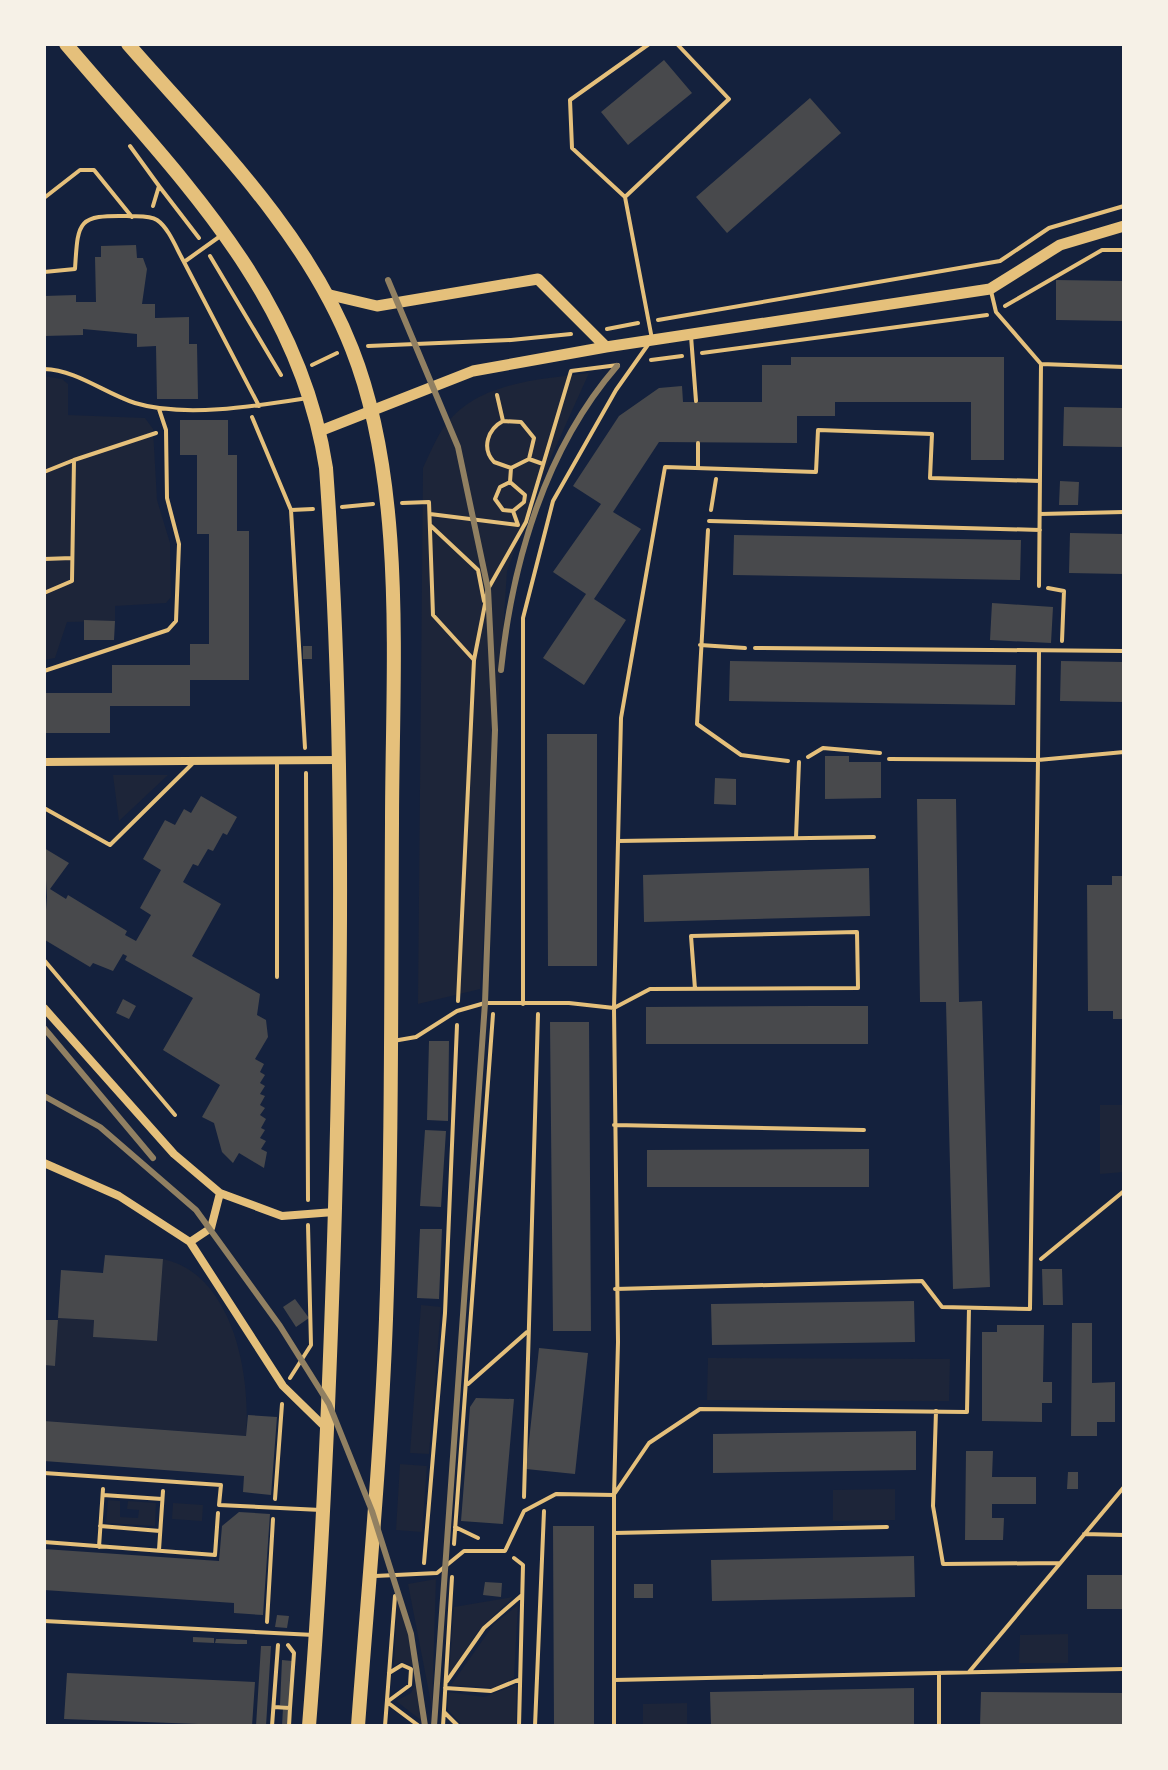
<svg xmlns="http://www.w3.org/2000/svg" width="1168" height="1770" font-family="'Source Sans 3',sans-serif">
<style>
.green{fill:#1d2539}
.building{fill:#48494c}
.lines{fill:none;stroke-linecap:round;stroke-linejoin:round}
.path{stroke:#e5c07b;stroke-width:4}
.service{stroke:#e5c07b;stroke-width:4}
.minor{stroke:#e5c07b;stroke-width:8}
.tertiary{stroke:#e5c07b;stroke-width:11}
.primary{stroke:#e5c07b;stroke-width:14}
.rail{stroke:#918062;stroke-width:6}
</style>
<rect width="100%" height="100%" fill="#14213d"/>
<path class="green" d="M589,373L539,484L507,571L480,989L418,1004L423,468C430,453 437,436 446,424C480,381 539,380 589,373Z
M44,376L62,379L68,384V415L145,418L153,429L157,500L170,543L171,597L166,603L115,606V621L67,622L55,658L44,660Z
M113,775H168L119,821Z
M1100,1105H1124V1172L1100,1174Z
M163,1259C233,1274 251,1374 246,1436L44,1421V1365L55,1366L58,1318L94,1320L93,1337L157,1341Z
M421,1305L441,1307L429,1454L410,1453Z
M708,1358L950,1359L949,1401L707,1400Z
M400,1464L427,1466L422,1532L396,1530Z
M895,1489V1520L833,1521V1490Z
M108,1500L120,1501V1517L138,1518L139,1510L127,1509L128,1501L156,1503L155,1526L106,1523Z
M173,1503L203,1505L202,1521L172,1519Z
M436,1579L432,1708L408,1584Z
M513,1597L479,1630L449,1675L454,1607Z
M397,1600L408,1633L413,1666L401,1662L394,1666Z
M518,1605L514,1678L493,1688L451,1685L494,1624Z
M1068,1634V1663H1019L1020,1635Z
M415,1684L422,1721L396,1701L411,1693Z
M516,1685V1726H463L448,1710V1692L484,1697Z
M687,1703V1726H643V1704Z"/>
<path class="building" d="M664,60L692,93L628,145L601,112Z
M810,98L841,133L727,233L696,197Z
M136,245L137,258H143L147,269L142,304H155V318L189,317V344H197L198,399H157L156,346L137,347V334L83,329V335L44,336V296L76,295V302H96L95,257H101V246Z
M1056,280L1124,281V321L1056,320Z
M791,357H1004V460H971V402H835V416H797V443L659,442L613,512L641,529L594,599L626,620L584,685L543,658L586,594L553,572L601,504L573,486L619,416L659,388L682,386L683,402H762V365H791Z
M1064,407L1124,408V447L1063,446Z
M180,420H228V455H237V531H249V680H190V706H110V733H44V693H112V665H190V644H209V534H197V455H180Z
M1060,481L1079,482L1078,505H1059Z
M1070,533L1124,534V574L1069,573Z
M734,535L1021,540L1020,580L733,575Z
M992,603L1053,607L1051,643L990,640Z
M84,620L115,621L114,640H84Z
M303,646H312V659H303Z
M730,661L1016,665L1015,705L729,701Z
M1061,661L1124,662V702L1060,701Z
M547,734H597V966H548Z
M825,756H849V762H881V798L825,799Z
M715,778L736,779V805L714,804Z
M201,796L237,817L227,835L223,833L213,851L208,849L198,866L193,864L183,882L221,904L192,956L260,994L257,1015L266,1020L268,1037L255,1059L264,1064L260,1072L265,1075L260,1083L265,1086L260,1094L265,1096L260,1105L265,1108L260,1115L266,1119L261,1128L265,1130L260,1138L266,1141L261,1149L267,1152L264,1168L239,1153L233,1163L222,1152L214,1123L202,1117L220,1085L163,1050L193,998L125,960L127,956L123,954L113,971L93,963L90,967L45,940L44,935L47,897L44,848L69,863L50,889L66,899L68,895L127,931L125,935L136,941L151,915L140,908L161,870L143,859L165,820L175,825L184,809L191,813Z
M917,799H956L959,1002L982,1001L990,1287L953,1289L946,1002H920Z
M869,868L870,916L644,922L643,875Z
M1112,876H1124V1019H1113V1011H1088L1087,885H1112Z
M123,999L136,1006L129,1019L116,1013Z
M815,1006H868V1044H646V1007Z
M550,1022H589L591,1331H553Z
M429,1041H449L448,1121L427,1120Z
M425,1130L446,1131L441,1207L420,1206Z
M869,1149V1187H647V1150Z
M420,1229H442L439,1299L417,1298Z
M105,1255L163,1259L157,1341L93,1337L94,1320L58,1318L61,1270L103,1273Z
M1042,1269H1062L1063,1305H1043Z
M295,1299L309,1318L296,1327L283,1307Z
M914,1301L915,1342L712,1345L711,1304Z
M44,1320H58L55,1366L44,1365Z
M1072,1323H1092V1383L1115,1382V1422H1097V1436H1071Z
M997,1325H1044L1043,1382H1052V1403H1042V1422L982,1421V1332H997Z
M539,1348L588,1353L575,1474L526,1469Z
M476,1398L514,1399L503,1524L461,1521L470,1407Z
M248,1415L277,1417L271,1495L243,1492L244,1476L44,1461V1421L246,1436Z
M916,1431V1470L713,1473V1434Z
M966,1451H993L992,1477H1036V1504H992V1518H1004L1003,1540H965Z
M1068,1472H1078V1489H1067Z
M239,1512L270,1514L263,1615L234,1613V1603L44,1590V1549L219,1561L222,1526Z
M553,1526H594V1726H554Z
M914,1556L915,1597L712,1601L711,1560Z
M1087,1575H1124V1609H1087Z
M485,1582L502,1583L501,1597L483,1595Z
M634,1584H653V1598H634Z
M277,1615L289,1616L287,1628L275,1627Z
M193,1637L214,1638V1643L193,1642Z
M216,1639H228L247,1640V1644H236L215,1643Z
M261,1646H271L266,1726H256Z
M282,1660L292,1661L289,1706L280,1705Z
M67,1673L255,1682L252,1726L64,1719Z
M914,1688V1726H711L710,1692Z
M981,1692L1124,1693V1726H980Z
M283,1708H289L288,1726H282Z"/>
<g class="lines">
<path class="path" d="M130,146L159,186L153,206
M159,186L199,238
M210,256L281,375
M1005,306L1102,250H1124
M658,320L1000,261L1049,228L1124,206
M607,329L638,323
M368,346L511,340L571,334
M702,353L987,315
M651,360L682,356
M312,365L337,353
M252,417L291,510L305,748
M503,421C488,429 481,448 494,462L511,468
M529,459L543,464
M74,460L156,433
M44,472L74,460L72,581L44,593
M510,482L525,495L524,502L513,511
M402,503L429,502L433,615L474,660
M342,507L373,504
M291,510L313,509
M711,510L716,479
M430,514L518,525L513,511L503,510L495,499L500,487L510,482L511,468L529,459L534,438L521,422L503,421L497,395
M430,525L478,570L484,601
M708,530L697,724L741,755L788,761
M44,559L72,558
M1048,588L1064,591L1062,641
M700,645L745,648
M808,757L823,748L880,753
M306,773L308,1200
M44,960L175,1115
M458,1001L474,660L488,589L526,522L571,371L618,365
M1041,1259L1124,1191
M290,1378L311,1345L308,1225
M468,1384L527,1332
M103,1495L162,1499
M524,1497L538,1014
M275,1499L282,1404
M100,1526L160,1531
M455,1527L478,1538
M44,1542L215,1555L218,1513
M454,1544L493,1014
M99,1547L103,1489
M159,1550L163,1491
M514,1558L523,1565L519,1726
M424,1563L445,1313L457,1025
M267,1622L273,1519
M389,1673L402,1665L411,1669L410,1685L387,1702L419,1726
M447,1681L484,1628L522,1595
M445,1688L491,1691L518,1680
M274,1707L290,1708L294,1653L288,1645
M444,1712L458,1726
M272,1726L278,1645
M289,1726L290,1708
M385,1726L395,1596
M443,1726L452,1577
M535,1726L544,1511"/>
<path class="service" d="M625,197L729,99L677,44
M44,198L80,170H94L132,217
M219,237L184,262L259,406
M44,272L75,269C78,221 77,215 127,216C136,217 149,215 157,220C169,228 177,250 184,262
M991,291L996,312L1041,364L1039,586
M691,336L696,401
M1041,364L1124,367
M44,369C77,370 104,393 135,403C184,418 257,406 308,398
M698,468V443
M1040,514L1124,512
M709,521L1040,530
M755,648L1124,651
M44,671L168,630L176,621L179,544L167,498L166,430L159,409
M889,759L1038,760L1039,651
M44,808L110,845L192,764
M796,838L799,762
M618,841L874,837
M277,977V762
M523,1004V618L553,501L616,390L652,339L625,197L572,148L570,100L649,44
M393,1041L416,1037L457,1011L485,1003H569L614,1008L650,989L858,988L857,932L691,936L695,989
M614,1125L864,1130
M44,1217V1243
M615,1289L922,1281L942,1307L1030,1309L1038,760L1124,752
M936,1411L933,1506L943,1564L1060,1563
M44,1473L221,1485L219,1505L321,1510
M615,1493L649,1443L700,1409L967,1412L969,1308
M614,1495L618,1342L614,1008L621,718L665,467L816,472L818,430L932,434L930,478L1040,481
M614,1533L887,1527
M1084,1534L1124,1535
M375,1576L437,1573L464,1551H505L524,1511L556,1494L614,1495V1726
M44,1621L314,1635
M969,1672L1124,1487
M614,1680L1124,1669
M939,1726V1673"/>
<path class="minor" d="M44,762L339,760
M44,1008L174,1154L220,1193L282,1216L334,1212
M44,1163L119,1196L190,1242L283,1386L327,1429
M190,1242L211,1228L220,1193"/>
<path class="tertiary" d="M326,294L377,306L538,279L606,347
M320,431L473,371L606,347L990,289L1060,245L1124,226"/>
<path class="primary" d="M66,44C176,174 299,291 326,468C344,714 342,961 335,1208C330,1381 323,1553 309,1726
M128,44C210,138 306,231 352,349C407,488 392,674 392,823C391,988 392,1154 386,1319C381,1455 368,1591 358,1726"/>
<path class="rail" d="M388,280L458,447L488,589L495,730L485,1003L434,1726
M501,670C512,563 545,449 617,366
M44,1028L153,1158
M44,1096L100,1127L196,1210L280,1326L329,1404L372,1511L411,1634L425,1726"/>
</g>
<rect width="1168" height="1770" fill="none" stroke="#f6f1e7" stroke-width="92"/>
</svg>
